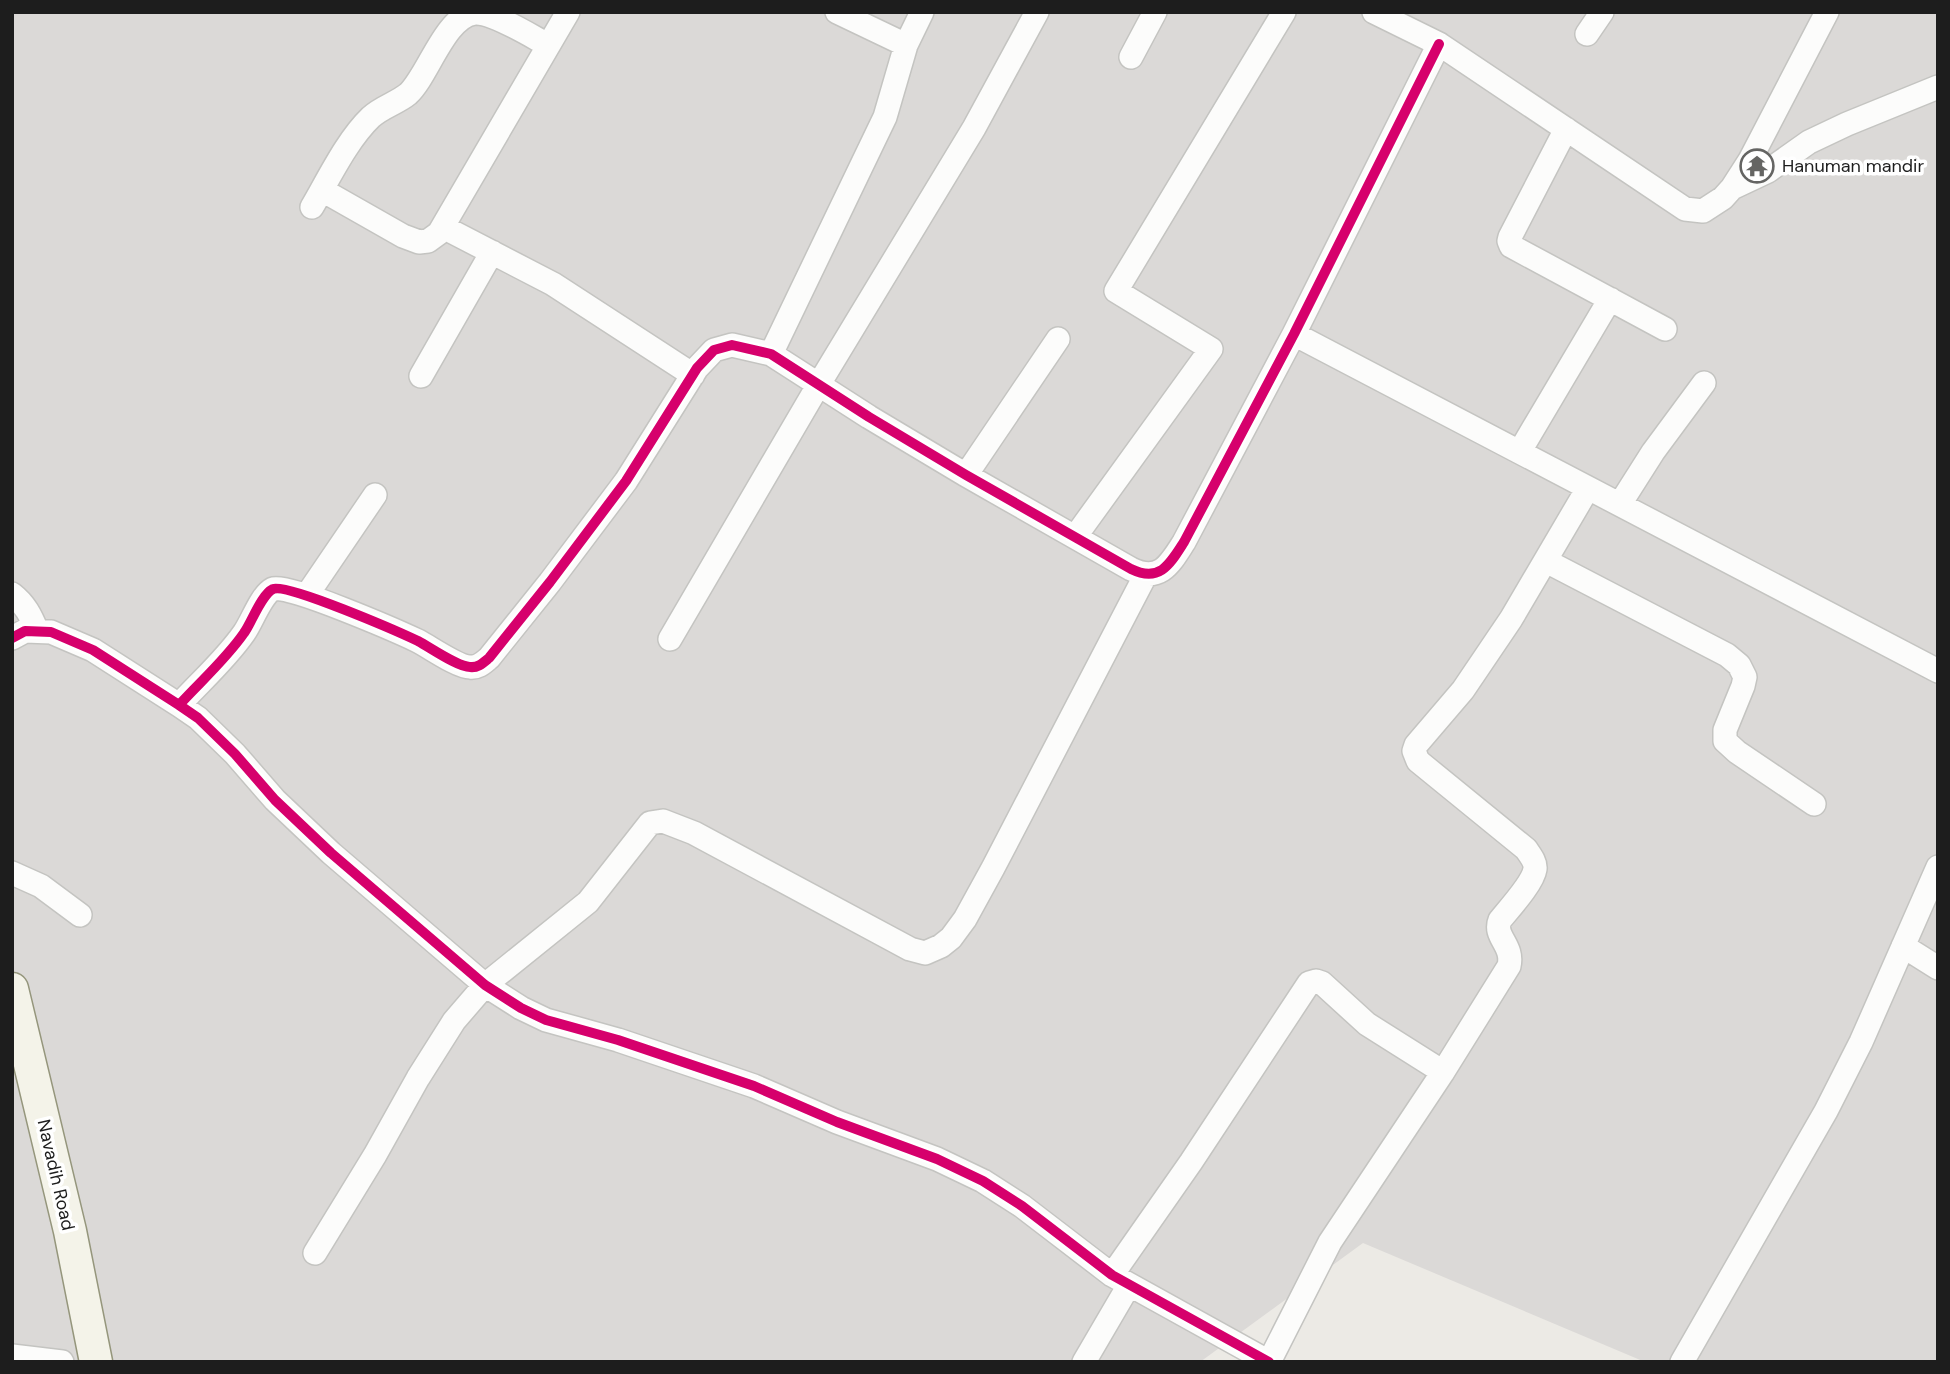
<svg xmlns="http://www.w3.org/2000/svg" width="1950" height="1374" font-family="'DM Sans',sans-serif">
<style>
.residential{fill:#dbd9d7}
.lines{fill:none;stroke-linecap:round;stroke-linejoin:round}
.minor-casing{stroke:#c4c4c1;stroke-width:26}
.secondary-casing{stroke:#95967c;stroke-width:35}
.minor{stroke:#fcfcfb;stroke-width:23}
.secondary{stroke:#f4f3e9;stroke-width:32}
.cycleway-casing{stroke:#fff;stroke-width:15}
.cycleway{stroke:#d6006c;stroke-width:10}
.labels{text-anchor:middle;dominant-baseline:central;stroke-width:7;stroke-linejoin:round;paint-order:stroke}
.poi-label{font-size:18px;fill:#1d1d1d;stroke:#fff;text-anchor:start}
.street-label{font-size:18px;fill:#1d1d1d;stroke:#fff}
</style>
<rect width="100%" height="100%" fill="#eceae5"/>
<path class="residential" d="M12,12H1938V1362H1645L1363,1243L1200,1362H12Z"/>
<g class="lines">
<defs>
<path id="minor" d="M837,12L906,45
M1374,12L1439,44L1685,209L1703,211L1723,198L1732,188L1750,160L1827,12
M1587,34L1602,12
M1131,57L1155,12
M1566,129L1510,237L1509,241L1511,246L1665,329
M1732,188L1768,171L1809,142L1847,124L1938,87
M322,190L403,236L419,242L428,241L439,233L568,12
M312,207C329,178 347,140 371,117C382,107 397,103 408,94C428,76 445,16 475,13C493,12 531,36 548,45
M443,227L553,284L693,375
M1294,334C1509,445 1722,560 1938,671
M771,354L885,117L906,45L922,12
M421,376L492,252
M1520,451L1610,299
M966,475L1058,339
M1620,504L1653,452L1704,383
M1075,537L1211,349L1116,291L1284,12
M1546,561L1727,655L1739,665L1745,677L1743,686L1725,730V741L1737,752L1814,804
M12,594C25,604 31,616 37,631
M307,595L375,495
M12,638L25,631L51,632L93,650L179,705L198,718L235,754L275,800L331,853L485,985L521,1008L546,1020L618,1040L754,1086L837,1122L937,1159L983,1181L1022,1206L1112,1275L1269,1362
M670,639L819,384L974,128L1037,12
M179,705C201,681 226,659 244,633C252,622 261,595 273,589C287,583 399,632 418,641C431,648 458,667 470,667C478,668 483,663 489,658L550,582L626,481L697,368L714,350L732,345L771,354L869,417L966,475L1131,569C1160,583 1170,564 1184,542L1294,334L1439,44
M12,873L41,886L80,915
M1903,946L1938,968
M315,1253L375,1155L418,1078L454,1021L485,985L588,902L650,823L663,821L694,833L910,949L925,953L941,946L951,938L965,919L993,868L1145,576
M1112,1275L1191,1162L1309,983L1316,981L1322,983L1367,1024L1443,1072
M12,1356L62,1362
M1084,1362L1129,1285
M1269,1362L1330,1242L1443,1072L1509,966C1514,945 1493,937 1500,920C1509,909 1533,883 1535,869C1536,862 1530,855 1526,849L1418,761L1414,751L1416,745L1463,690L1511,619L1588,488
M1682,1362L1826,1111L1861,1042L1938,867"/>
<path id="secondary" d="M12,989L70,1231L96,1362"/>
</defs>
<use href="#minor" class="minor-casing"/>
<use href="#secondary" class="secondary-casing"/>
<use href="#minor" class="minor"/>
<use href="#secondary" class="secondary"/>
<defs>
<path id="cycleway" d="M12,638L25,631L51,632L93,650L179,705L198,718L235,754L275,800L331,853L485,985L521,1008L546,1020L618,1040L754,1086L837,1122L937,1159L983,1181L1022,1206L1112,1275L1269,1362
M179,705C201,681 226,659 244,633C252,622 261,595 273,589C287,583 399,632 418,641C431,648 458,667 470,667C478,668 483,663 489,658L550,582L626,481L697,368L714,350L732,345L771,354L869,417L966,475L1131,569C1160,583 1170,564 1184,542L1294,334L1439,44"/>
</defs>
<use href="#cycleway" class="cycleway-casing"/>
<use href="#cycleway" class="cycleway"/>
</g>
<defs>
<symbol id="temple-ring" viewBox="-11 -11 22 22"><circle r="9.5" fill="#fff" stroke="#656563" stroke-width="1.5"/><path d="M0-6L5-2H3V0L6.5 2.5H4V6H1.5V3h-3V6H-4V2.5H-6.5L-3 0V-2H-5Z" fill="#656563"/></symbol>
</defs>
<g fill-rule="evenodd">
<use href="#temple-ring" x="1738" y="147" width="38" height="38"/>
</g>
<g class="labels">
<g class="poi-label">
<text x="1782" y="166">Hanuman mandir</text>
</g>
<g class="street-label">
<text transform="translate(56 1175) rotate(77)">Navadih Road</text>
</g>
</g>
<rect width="1950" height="1374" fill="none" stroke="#1d1d1d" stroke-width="28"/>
</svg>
